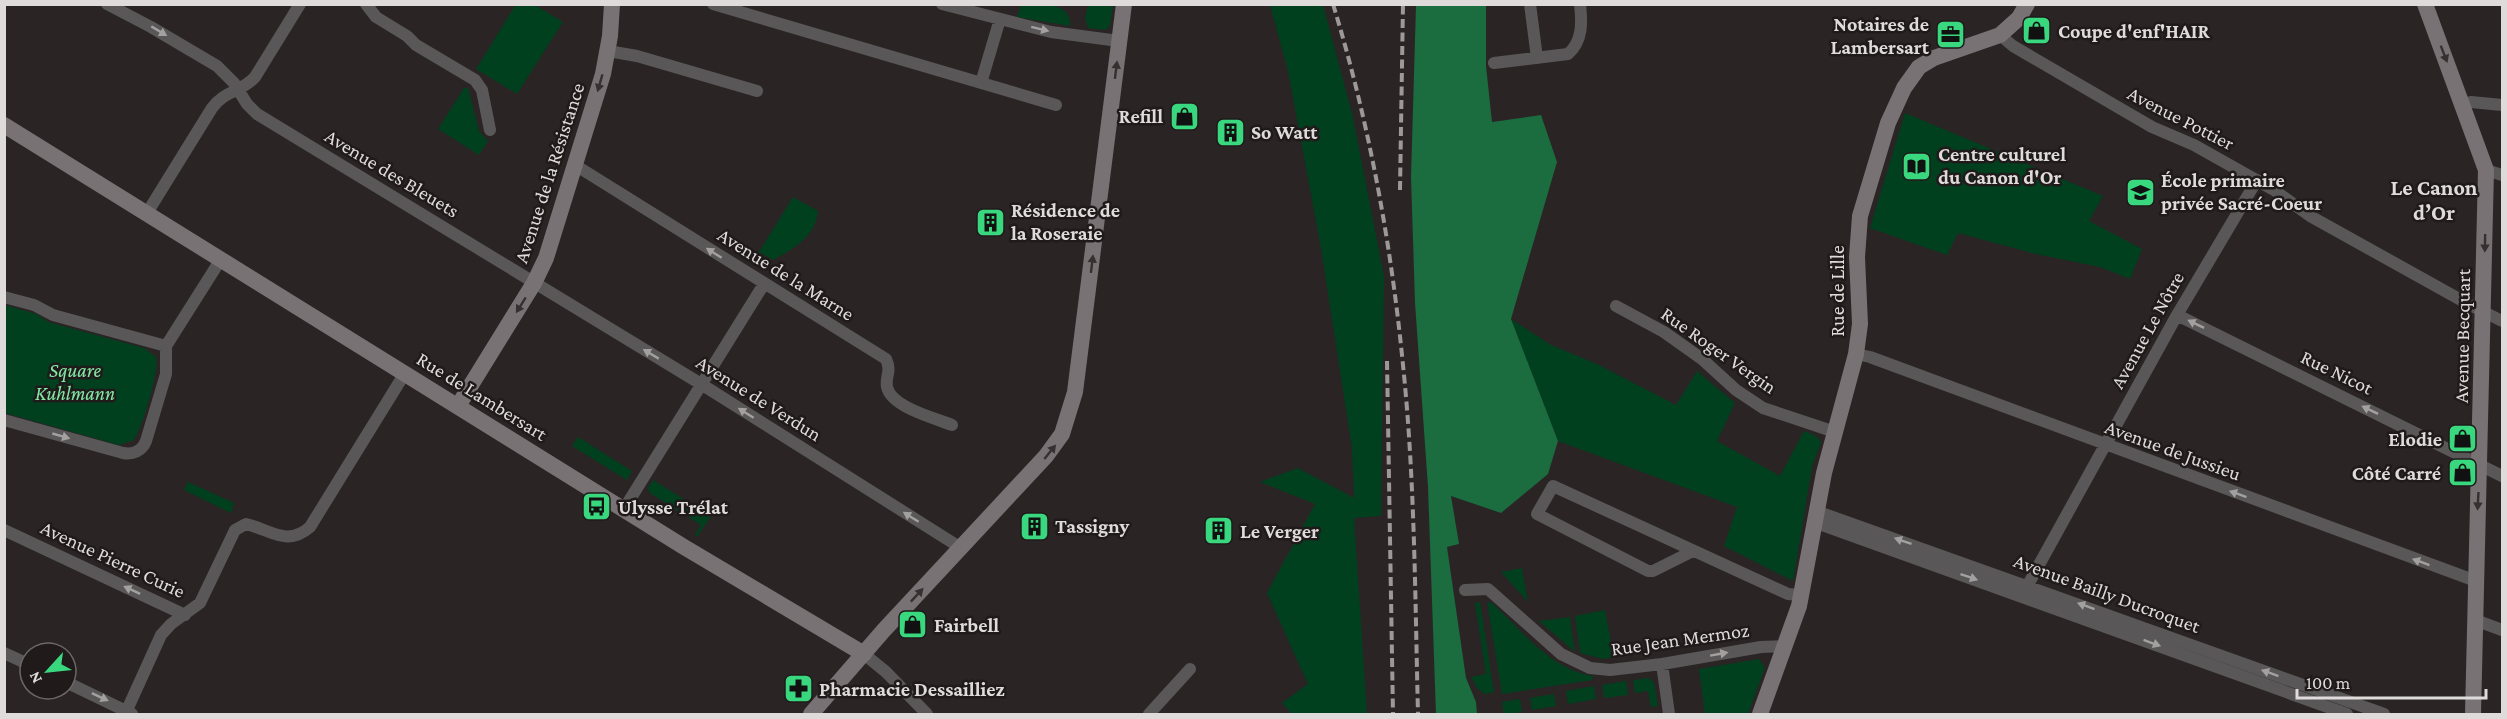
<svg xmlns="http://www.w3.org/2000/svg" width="2507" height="719" font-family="'Crimson Pro',serif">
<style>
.green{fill:#01401f}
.forest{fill:#1b6c3e}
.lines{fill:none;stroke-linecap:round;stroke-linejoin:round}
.street{stroke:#5a5758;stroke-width:12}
.secondary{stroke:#787274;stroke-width:16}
.rail{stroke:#9e9999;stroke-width:4;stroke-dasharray:9 4.5;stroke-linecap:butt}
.oneway{fill:#a3a0a0}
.oneway2{fill:#363031}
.labels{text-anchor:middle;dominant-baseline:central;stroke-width:5;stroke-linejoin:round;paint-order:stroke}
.poi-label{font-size:20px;font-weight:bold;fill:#dfdbdb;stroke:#201a1b;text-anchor:start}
.street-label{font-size:20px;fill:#dfdbdb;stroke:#201a1b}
.park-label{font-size:20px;font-style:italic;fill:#82e9a5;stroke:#201a1b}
.quarter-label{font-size:22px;font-weight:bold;fill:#dfdbdb;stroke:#201a1b}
</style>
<rect width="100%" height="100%" fill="#2a2425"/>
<path class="green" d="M516,4L535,5L563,22L517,94L476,69Z
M1021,5C1039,5 1071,0 1070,26L1017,17Z
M1088,5H1113L1110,25L1106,30L1088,28L1085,18Z
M1270,5H1323L1352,113L1384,276L1381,516L1354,518L1367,714H1292L1282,703L1308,684L1267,593L1315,504L1260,482L1298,468L1354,498L1352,448L1321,248L1288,71Z
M464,88H468L479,131L488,141L479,155L438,129Z
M1905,113L2103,196L2089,221L2142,249L2130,279L2100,267L2036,254L1958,233L1947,255L1870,228Z
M793,197L818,211C815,237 795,248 773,260L759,252Z
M5,305L36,314L48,322L144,348L156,357C160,370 142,428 134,440L119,445L5,413Z
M1511,319L1551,345L1597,364L1676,405L1697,371L1735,403L1717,441L1780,476L1804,431L1816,436L1821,442L1812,467L1793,581L1724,546L1737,507L1558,441Z
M578,437L632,471L627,480L572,446Z
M653,480L711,516L697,537L695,535L701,525L650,493L648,488Z
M188,482L234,503L231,513L184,490Z
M1522,568L1528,602L1501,572Z
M1480,602L1494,692L1485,694L1477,688L1471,677L1486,674L1475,603Z
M1487,602L1492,603C1523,631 1550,670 1593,676L1592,680L1502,694Z
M1605,610L1614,657L1603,659L1580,653L1575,616Z
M1570,617L1575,652L1539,621Z
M1759,659L1765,668L1748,714H1705L1699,669Z
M1649,678L1654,683L1658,706L1651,707L1648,691L1635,693L1633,680Z
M1626,681L1628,695L1604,698L1602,685Z
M1594,686L1596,699L1568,704L1566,691Z
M1554,694L1556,706L1532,710L1530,698Z
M1520,699L1522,712L1504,714L1502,702Z"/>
<path class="forest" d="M1416,5H1486V66L1492,122L1541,115L1557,162L1511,319L1558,441L1548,474L1501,513L1451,496L1459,544L1447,547L1466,678L1476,702L1477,714H1436L1428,487L1415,303L1411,177Z"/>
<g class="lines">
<path class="street" d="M107,4L151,27L217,66L234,83L247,104L257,114L701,384L961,548
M366,4L376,17L407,36L416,45L475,80L482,90L490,130
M713,4L1056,105
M942,4L1051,32L1119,41
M1530,4L1537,58
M2000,35L2013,46L2152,127L2194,145L2274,190L2310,216L2470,305L2502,321
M608,51L637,56L757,91
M1494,63L1568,54C1583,41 1582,22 1580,4
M981,83L1000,19
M2463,104L2471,102L2502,105
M575,165L886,359C892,372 885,376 887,387C891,407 935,418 952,425
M2486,170L2502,175
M147,213L212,108C225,90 242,92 255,77L300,4
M4,297L34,305L53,315L166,346
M1616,306L1664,332L1702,359L1736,390L1763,408L1835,432
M2177,315L2502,476
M1856,354L1870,357L2476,581
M4,420L123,453C133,455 142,451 146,441L166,374V346L221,259
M624,509L764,284
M1816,511L2384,714
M1814,522L2347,714
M4,530L185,615
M1693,551L1653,571H1648L1537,514L1553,486L1788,594L1801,595
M1465,590L1488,589L1561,654L1590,668L1610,670L1662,664L1761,647L1785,646
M2024,592L2177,315L2257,180
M2475,620L2502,630
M4,653L30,665
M864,654L886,672L927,714
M1662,664L1669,714
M66,682L132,714
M127,710L161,635L171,624L200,603L235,530L246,524C271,530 287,547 310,527L405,373
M1149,714L1190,669"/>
<path class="secondary" d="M2425,4L2486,170L2473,714
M4,125L684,547L864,654
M458,406L534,283L546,258L603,74L610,36L612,4
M811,714L884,630L1046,456L1062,434L1075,392L1124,4
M1760,714L1799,606L1824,473L1856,354L1860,324L1857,257L1860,216L1888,123L1904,88L1919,67L1934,58L2000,35L2019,18L2027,4"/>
<path class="rail" d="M1333,4C1369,122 1391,243 1403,365C1415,481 1415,598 1418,714
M1400,190L1403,4
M1387,361L1393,714"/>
</g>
<defs><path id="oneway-solid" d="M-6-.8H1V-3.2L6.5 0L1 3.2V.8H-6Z" transform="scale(1.5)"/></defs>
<g class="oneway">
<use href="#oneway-solid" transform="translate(1040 29) rotate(14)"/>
<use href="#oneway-solid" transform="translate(159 31) rotate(31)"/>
<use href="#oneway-solid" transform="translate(714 253) rotate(-148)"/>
<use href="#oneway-solid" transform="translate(2196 324) rotate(-154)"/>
<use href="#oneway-solid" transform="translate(651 354) rotate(-149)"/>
<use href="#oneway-solid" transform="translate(2370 410) rotate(-154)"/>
<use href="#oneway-solid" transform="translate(746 413) rotate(-148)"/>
<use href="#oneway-solid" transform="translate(61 436) rotate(16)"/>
<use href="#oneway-solid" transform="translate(2238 494) rotate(-160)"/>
<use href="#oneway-solid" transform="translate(911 517) rotate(-148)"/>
<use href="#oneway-solid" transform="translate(1903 541) rotate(-161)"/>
<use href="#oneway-solid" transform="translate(2421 562) rotate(-160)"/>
<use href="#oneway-solid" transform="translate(1969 577) rotate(19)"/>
<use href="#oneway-solid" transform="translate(132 590) rotate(-155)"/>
<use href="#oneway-solid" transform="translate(2086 606) rotate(-160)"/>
<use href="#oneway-solid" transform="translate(2152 643) rotate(20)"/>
<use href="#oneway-solid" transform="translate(1719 654) rotate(-10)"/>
<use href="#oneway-solid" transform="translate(2270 673) rotate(-160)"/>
<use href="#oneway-solid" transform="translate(100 697) rotate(25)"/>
</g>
<g class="oneway2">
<use href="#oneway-solid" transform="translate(2444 54) rotate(69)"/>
<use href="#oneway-solid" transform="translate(1116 70) rotate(-83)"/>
<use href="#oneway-solid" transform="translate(600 83) rotate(106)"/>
<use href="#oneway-solid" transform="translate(2485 243) rotate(91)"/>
<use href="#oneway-solid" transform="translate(1092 264) rotate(-83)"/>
<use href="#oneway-solid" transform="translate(521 305) rotate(122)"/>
<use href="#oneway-solid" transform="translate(1050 452) rotate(-51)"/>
<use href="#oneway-solid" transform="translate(2478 501) rotate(93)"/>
<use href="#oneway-solid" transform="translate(917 595) rotate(-47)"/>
</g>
<defs>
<symbol id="shop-square" viewBox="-11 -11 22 22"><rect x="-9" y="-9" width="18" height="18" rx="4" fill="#39d87f" stroke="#201a1b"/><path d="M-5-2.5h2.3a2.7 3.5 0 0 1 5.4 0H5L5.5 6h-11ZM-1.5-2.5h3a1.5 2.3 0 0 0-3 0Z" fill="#111"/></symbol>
<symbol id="office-square" viewBox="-11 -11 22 22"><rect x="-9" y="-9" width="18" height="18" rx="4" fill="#39d87f" stroke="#201a1b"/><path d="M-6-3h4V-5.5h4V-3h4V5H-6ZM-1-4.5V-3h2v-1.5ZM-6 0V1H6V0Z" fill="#111"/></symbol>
<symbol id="building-square" viewBox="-11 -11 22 22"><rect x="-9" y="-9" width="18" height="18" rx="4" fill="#39d87f" stroke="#201a1b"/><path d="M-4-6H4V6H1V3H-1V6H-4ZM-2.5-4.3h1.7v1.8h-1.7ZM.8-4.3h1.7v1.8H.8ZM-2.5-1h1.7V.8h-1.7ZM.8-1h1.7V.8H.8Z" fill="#111"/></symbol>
<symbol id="library-square" viewBox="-11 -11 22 22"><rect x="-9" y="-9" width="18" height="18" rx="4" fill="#39d87f" stroke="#201a1b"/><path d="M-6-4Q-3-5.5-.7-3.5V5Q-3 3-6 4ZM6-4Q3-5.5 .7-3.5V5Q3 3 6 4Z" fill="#111"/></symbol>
<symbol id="school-square" viewBox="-11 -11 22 22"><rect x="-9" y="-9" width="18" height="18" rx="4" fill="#39d87f" stroke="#201a1b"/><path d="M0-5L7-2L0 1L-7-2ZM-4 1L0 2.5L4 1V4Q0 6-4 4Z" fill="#111"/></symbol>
<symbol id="bus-square" viewBox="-11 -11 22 22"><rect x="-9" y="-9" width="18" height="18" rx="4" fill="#39d87f" stroke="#201a1b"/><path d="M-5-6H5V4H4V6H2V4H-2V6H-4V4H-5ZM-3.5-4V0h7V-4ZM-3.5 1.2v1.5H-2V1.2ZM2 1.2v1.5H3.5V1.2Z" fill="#111"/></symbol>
<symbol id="pharmacy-square" viewBox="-11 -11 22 22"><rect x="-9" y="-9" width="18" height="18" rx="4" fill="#39d87f" stroke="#201a1b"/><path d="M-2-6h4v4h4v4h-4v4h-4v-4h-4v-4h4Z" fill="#111"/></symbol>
</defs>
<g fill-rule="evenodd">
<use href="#shop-square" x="2020" y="14" width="33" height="33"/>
<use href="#office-square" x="1934" y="18" width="33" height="33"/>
<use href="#shop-square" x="1168" y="100" width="33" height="33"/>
<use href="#building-square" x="1214" y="116" width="33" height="33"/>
<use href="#library-square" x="1900" y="150" width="33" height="33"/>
<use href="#school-square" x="2124" y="176" width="33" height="33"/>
<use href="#building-square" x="974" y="206" width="33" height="33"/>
<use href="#shop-square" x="2446" y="422" width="33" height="33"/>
<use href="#shop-square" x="2446" y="456" width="33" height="33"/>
<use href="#bus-square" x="580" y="490" width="33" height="33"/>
<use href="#building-square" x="1018" y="510" width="33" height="33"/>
<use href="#building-square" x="1202" y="514" width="33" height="33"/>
<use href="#shop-square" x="896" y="608" width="33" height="33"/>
<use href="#pharmacy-square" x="782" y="672" width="33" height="33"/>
</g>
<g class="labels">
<g class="poi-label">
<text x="1929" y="24" text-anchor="end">Notaires de<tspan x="1929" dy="23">Lambersart</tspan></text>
<text x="2058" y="31">Coupe d'enf'HAIR</text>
<text x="1163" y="116" text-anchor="end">Refill</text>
<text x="1251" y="132">So Watt</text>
<text x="1938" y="154">Centre culturel<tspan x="1938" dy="23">du Canon d'Or</tspan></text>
<text x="2161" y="180">École primaire<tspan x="2161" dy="23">privée Sacré-Coeur</tspan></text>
<text x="1011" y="210">Résidence de<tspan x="1011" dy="23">la Roseraie</tspan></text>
<text x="2442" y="439" text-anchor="end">Elodie</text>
<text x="2441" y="473" text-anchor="end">Côté Carré</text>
<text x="618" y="507">Ulysse Trélat</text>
<text x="1055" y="526">Tassigny</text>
<text x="1240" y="531">Le Verger</text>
<text x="934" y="625">Fairbell</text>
<text x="819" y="689">Pharmacie Dessailliez</text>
</g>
<g class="street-label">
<text transform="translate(2181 118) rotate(27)">Avenue Pottier</text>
<text transform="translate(392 173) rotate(31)">Avenue des Bleuets</text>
<text transform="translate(549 173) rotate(-72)">Avenue de la Résistance</text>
<text transform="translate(786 274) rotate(32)">Avenue de la Marne</text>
<text transform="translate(1837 291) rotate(-90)">Rue de Lille</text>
<text transform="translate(2147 330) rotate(-61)">Avenue Le Nôtre</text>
<text transform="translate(2462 336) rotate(-89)">Avenue Becquart</text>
<text transform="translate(1719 350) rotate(35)">Rue Roger Vergin</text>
<text transform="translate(2337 372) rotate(26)">Rue Nicot</text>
<text transform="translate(482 396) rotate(32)">Rue de Lambersart</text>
<text transform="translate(759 398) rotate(32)">Avenue de Verdun</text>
<text transform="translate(2173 450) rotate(20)">Avenue de Jussieu</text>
<text transform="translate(113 559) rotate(25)">Avenue Pierre Curie</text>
<text transform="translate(2107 593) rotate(20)">Avenue Bailly Ducroquet</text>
<text transform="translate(1680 639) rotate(-8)">Rue Jean Mermoz</text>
</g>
<g class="park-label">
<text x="75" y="370">Square<tspan x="75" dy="23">Kuhlmann</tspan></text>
</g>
<g class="quarter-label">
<text x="2434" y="187">Le Canon<tspan x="2434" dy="25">d’Or</tspan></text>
</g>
</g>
<rect width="2507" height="719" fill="none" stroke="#dfdbdb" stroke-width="12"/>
<g transform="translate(48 671) rotate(243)"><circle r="28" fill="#201a1b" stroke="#6c6768" stroke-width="1.5"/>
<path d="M0-4.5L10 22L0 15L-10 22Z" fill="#39d87f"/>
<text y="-9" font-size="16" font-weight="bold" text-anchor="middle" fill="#dfdbdb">N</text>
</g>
<path d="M2297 689v9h189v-9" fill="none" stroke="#dfdbdb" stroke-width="3"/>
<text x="2306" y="689" font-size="18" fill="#dfdbdb" stroke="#201a1b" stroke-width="4.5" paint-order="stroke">100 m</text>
</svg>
